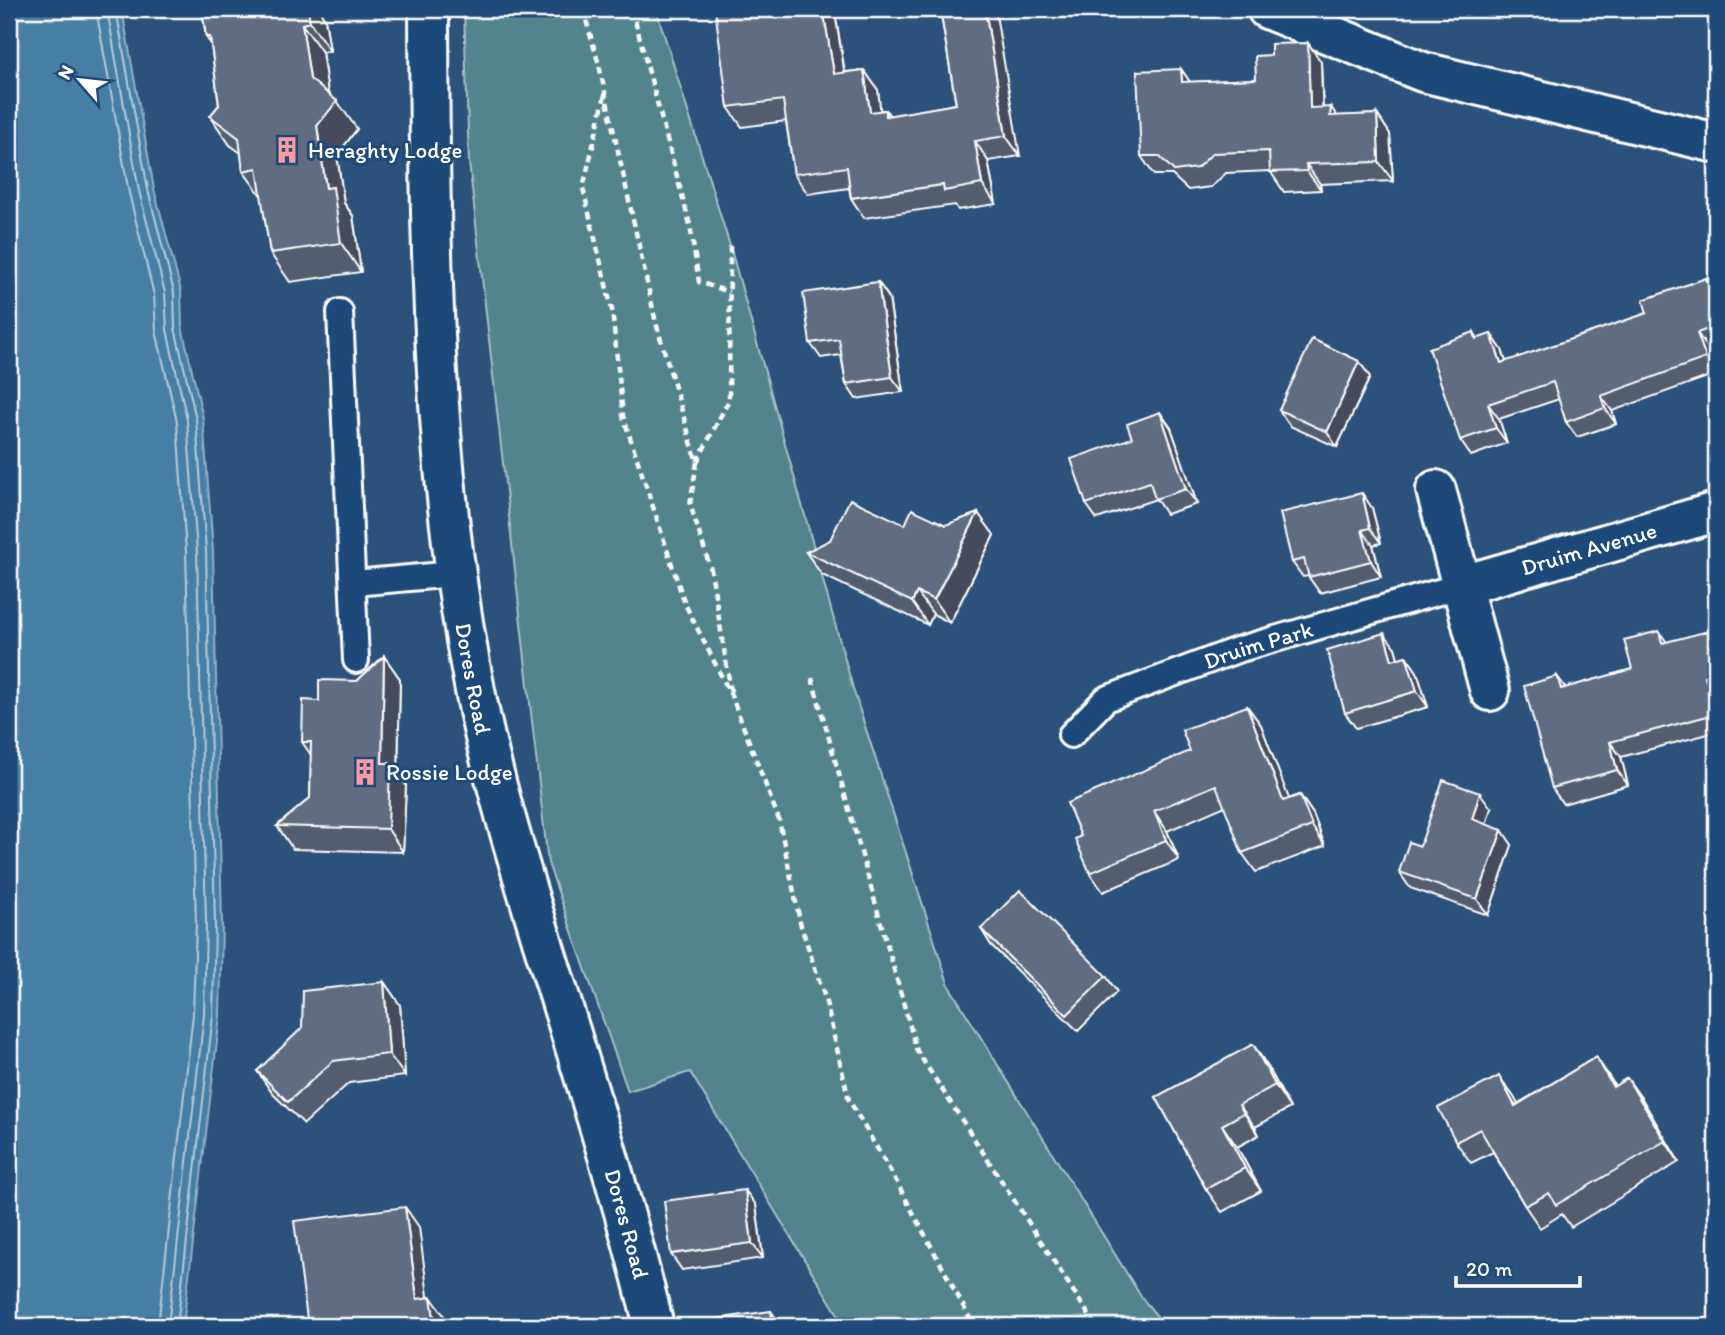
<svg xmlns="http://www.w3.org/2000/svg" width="1725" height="1335" font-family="Itim,sans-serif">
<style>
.green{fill:#52838d;stroke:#a8c1c6;stroke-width:2}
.water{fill:#477ea4;stroke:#91b2c8;stroke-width:2}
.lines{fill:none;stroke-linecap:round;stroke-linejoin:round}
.shore{stroke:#b5cbdb;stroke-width:2}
.lane-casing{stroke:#fff;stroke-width:30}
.street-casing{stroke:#fff;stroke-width:44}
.secondary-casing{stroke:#fff;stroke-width:44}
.path{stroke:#fff;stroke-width:4.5;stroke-dasharray:7 5;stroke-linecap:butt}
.lane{stroke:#1f4a7a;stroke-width:24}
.street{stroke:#1f4a7a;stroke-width:38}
.secondary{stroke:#1f4a7a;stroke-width:38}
.wall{fill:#535d6e;stroke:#fff;stroke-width:2}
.shaded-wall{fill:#444c5a;stroke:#fff;stroke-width:2}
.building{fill:#616c80;stroke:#fff;stroke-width:2}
.labels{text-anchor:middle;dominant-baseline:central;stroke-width:6;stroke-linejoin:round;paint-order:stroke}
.poi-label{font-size:23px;fill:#fff;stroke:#1f4a7a;text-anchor:start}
.street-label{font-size:23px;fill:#fff;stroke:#1f4a7a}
</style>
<rect width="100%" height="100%" fill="#2c517b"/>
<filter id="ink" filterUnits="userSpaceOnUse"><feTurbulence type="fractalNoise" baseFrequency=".0143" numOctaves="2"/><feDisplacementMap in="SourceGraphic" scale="14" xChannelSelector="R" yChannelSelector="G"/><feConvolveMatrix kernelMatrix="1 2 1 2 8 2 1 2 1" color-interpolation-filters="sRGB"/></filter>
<g filter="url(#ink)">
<path class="green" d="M464,9H656L730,246L854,692L949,986L1142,1298L1165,1326H845L690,1072L628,1091L548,863L469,162Z"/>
<path class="water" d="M9,9H122L154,189L181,291L182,327L203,418L213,551L222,923L220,1016L183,1326H9Z"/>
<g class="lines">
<path class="shore" d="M96,9L129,193L154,295L156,331L177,422L186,552L196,923L193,1014L158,1326
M107,9L139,191L165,293L167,330L187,420L197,552L206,923L204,1015L168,1326
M116,9L148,190L174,292L175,328L196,419L206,551L215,923L213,1015L177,1326"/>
<defs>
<g id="lane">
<path d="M340,312L356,660"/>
<path d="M354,583L454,574"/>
<path id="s1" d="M1071,735L1106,699L1237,650L1463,585"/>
</g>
<g id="street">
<path d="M1267,9L1423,72L1716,143"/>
<path d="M1436,490L1490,691"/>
<path id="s2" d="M1463,585L1716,512"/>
</g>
<g id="secondary">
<path id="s3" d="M429,9C430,246 431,482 480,715C496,790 519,864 541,937C581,1066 622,1195 654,1326"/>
</g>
</defs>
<use href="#lane" class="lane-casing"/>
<use href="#street" class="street-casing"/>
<use href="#secondary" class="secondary-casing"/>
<path class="path" d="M583,9L599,65L656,323L697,462L729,400L730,246
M632,9L690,225L699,282L729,292
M605,95L583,188L612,310L623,416L685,604L732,697L779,820L801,926L825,998L849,1100L895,1179L974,1326
M697,462L690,504L711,570L731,692
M812,678L917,1051L1096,1326"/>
<use href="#lane" class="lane"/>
<use href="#street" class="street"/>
<use href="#secondary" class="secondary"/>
</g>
<path class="wall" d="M202,9H318L325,19L330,51L322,52L328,93L357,129L337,155L344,203L353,216L361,272L290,282L270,253L262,197L243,171L241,153L230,145L210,116L219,105L211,44L206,37Z
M717,9H832L835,13L845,72L864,70L878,90L880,110H886L890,116L956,104L940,9L1020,156L988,161L996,204L958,210L955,205L864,218L851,198L849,188L808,194L794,174L786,121L742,127L728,107Z
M1308,43L1321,62L1323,107L1337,116L1377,114L1390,134L1393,181L1320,184L1321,190L1284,192L1270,171L1226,173L1211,187L1188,190L1172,175H1154L1141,156L1181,69L1190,82L1256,79L1271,55Z
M878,282L889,298L903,392L856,399L846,384L841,355L821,358L810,343Z
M1716,293V345L1708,348L1716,374L1612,411L1616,424L1577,437L1566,422L1559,399L1499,419L1507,443L1471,456L1460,440L1474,332L1478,339L1491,334L1502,350L1506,362Z
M1359,361L1370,377L1337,447L1290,426L1279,410Z
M1171,428L1197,504L1166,514L1156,499L1097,519L1086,504Z
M1372,508L1381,543L1373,545L1381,577L1320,593L1308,576L1303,577L1292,562Z
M978,513L994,535L950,623L933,614L928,625L822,575L806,552L905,525H946Z
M1716,629V732L1621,757L1628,785L1563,804L1552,788L1557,676L1566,688L1632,669Z
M1395,648L1398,659L1406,656L1417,672L1428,707L1356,728L1345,713Z
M384,656L400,679L398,774L406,785L403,852L293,849L277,826L310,798L311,755L302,742L319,701L357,681Z
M1247,706L1261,725L1288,799L1300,795L1313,814L1325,846L1256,872L1242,853L1225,806L1167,831L1179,860L1103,892L1090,873L1081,836Z
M1491,808L1486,824L1512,845L1488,915L1410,888L1399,872L1420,846Z
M981,929L1106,976L1117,992L1078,1031L991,945Z
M384,982L400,1005L405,1076L349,1083L304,1124L273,1094L257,1071Z
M1596,1057L1615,1086L1642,1099L1679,1162L1571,1227L1562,1214L1540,1228L1525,1206L1493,1152L1471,1163L1456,1142L1499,1076L1517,1104Z
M1268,1067L1290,1108L1255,1127L1259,1135L1237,1147L1261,1191L1222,1212L1206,1189L1156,1097Z
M756,1205L763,1258L682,1270L671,1254Z"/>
<path class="shaded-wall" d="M304,9H318L325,19L330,51L310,22Z
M823,9H832L835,13L848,94L834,74Z
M985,9H995L1020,156L1006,136Z
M302,24L322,52L330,107L310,79Z
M1308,43L1321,62L1323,127L1310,108Z
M1181,69L1195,89L1182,82Z
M864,70L878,90L883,132L870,112Z
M337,101L357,129L337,155L344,203L353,216L361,272L341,243L326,188L317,126Z
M1331,107L1344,126L1330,116Z
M1377,114L1390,134L1393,181L1379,162Z
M975,141L988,161L996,204L982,184Z
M1306,164L1320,184L1321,190L1307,171Z
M1706,278L1716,293V308Z
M878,282L889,298L903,392L892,377Z
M1697,333L1708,348L1716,373L1706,358Z
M1491,334L1502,350L1512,379L1501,363Z
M1359,361L1370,377L1337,447L1327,432Z
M1601,396L1612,411L1616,424L1605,408Z
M1488,404L1499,419L1507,443L1496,428Z
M1160,412L1171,428L1197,504L1186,489Z
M1362,493L1372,508L1381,543L1370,528Z
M978,513L994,535L950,623L934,600Z
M1362,530L1373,545L1381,577L1371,561Z
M917,592L933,614L928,625L912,602Z
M1659,631L1670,647L1662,643Z
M1384,633L1395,648L1403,676L1392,660Z
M384,656L400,679L398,774L406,785L403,852L388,829L382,763Z
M1406,656L1417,672L1428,707L1417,691Z
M1557,676L1568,692L1561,689Z
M1705,676L1716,691V716L1715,714Z
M1247,706L1261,725L1297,820L1283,801Z
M1610,742L1621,757L1628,785L1617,770Z
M1480,793L1491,808L1483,835L1472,819Z
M1300,795L1313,814L1325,846L1312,826Z
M1154,811L1167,831L1179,860L1166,840Z
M1502,830L1512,845L1488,915L1477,899Z
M384,982L400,1005L405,1076L389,1054Z
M1253,1044L1268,1067L1290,1108L1275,1085Z
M1596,1057L1610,1078L1628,1108L1613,1087Z
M1499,1076L1514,1097L1530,1127L1515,1106Z
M1627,1078L1642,1099L1679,1162L1665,1141Z
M1239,1105L1255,1127L1259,1135L1244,1113Z
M1222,1125L1237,1147L1261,1191L1245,1168Z
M745,1190L756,1205L763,1258L752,1243Z
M405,1207L419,1227L431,1319L417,1299Z
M431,1297L445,1317L446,1326H435Z
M771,1311L782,1326H773Z"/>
<path class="building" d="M202,9H308L310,22L302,24L310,79L337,101L317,126L326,188L333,187L341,243L270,253L257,168L243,171L239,138L210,116L219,105L210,37H206Z
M715,9H823L834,74L864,70L870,112L886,110V116L956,104L940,9H985L1006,136L975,141L982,184L944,191L943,185L851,198L847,167L794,174L783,100L728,107Z
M1308,43L1310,108L1331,107L1330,116L1377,114L1379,162L1306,164L1307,171L1270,172L1269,151L1213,153L1197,168L1174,171L1159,156H1141L1137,71L1181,69L1182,82L1256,79L1255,56L1271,55V44Z
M1706,278L1716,308V326L1697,333L1706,358L1601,396L1605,408L1566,422L1553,382L1488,404L1496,428L1460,440L1429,348L1474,332L1476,339L1491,334L1501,363L1647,313L1643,300Z
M878,282L892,377L846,384L839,339L810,343L803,293Z
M1312,339L1359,361L1327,432L1279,410Z
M1160,412L1186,489L1155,499L1150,482L1086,504L1071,459L1132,438L1127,424Z
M1362,493L1370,528L1362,530L1371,561L1309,577L1304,559L1292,562L1280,513Z
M850,499L905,525L912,509L946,525L978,513L934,600L917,592L912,602L806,552L830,540Z
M1716,629V672L1705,676L1715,714L1610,742L1617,770L1552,788L1524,686L1557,676L1561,689L1632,669L1624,640L1659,631L1662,643Z
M1384,633L1392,660L1406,656L1417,691L1345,713L1327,650Z
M384,656L382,763H390L388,829L277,826L310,798L311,742H302L303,700L319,701V680L357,681Z
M1247,706L1283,801L1300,795L1312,826L1242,853L1216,785L1154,811L1166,840L1090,873L1075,839L1081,836L1067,803L1190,751L1182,730Z
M1443,780L1480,793L1472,819L1502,830L1477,899L1399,872L1409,842L1420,846Z
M1020,890L1106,976L1067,1015L981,929Z
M384,982L389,1054L333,1061L288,1102L257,1071L302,1028L303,991Z
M1253,1044L1275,1085L1239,1105L1244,1113L1222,1125L1245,1168L1206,1189L1156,1097Z
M1596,1057L1613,1087L1627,1078L1665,1141L1556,1205L1549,1193L1525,1206L1480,1129L1456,1142L1438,1108L1499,1076L1515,1106Z
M745,1190L752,1243L671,1254L664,1201Z
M405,1207L417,1299L431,1297L435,1326H308L294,1221Z
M771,1311L773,1326H716L715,1319Z"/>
</g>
<defs>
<symbol id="building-bare" viewBox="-9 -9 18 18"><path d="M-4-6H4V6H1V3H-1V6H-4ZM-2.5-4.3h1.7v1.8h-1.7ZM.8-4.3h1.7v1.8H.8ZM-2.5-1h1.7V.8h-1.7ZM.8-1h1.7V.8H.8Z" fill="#ff9aa2" stroke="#1f4a7a" stroke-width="2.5" paint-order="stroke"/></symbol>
</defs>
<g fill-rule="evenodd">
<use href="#building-bare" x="268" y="131" width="38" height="38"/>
<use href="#building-bare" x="346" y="753" width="38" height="38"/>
</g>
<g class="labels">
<g class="poi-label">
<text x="308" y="150">Heraghty Lodge</text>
<text x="386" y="772">Rossie Lodge</text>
</g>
<g class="street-label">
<text stroke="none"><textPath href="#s2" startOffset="131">Druim Avenue</textPath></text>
<text stroke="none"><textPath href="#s1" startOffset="212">Druim Park</textPath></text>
<text stroke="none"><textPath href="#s3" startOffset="672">Dores Road</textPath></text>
<text stroke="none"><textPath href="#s3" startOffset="1239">Dores Road</textPath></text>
</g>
</g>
<rect width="1725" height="1335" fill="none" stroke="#1f4a7a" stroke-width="35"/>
<rect x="18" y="18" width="1690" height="1300" fill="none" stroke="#fff" stroke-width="2.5" filter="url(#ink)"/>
<g transform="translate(80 80) rotate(298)" stroke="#1f4a7a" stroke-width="5" paint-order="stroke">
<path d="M0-5L12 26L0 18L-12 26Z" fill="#ffffff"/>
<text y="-10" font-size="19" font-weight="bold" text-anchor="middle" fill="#ffffff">N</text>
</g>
<path d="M1456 1276v10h124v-10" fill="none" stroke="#ffffff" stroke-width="3.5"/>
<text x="1466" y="1276" font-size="21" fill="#ffffff" stroke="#1f4a7a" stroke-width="5" paint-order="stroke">20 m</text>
</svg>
